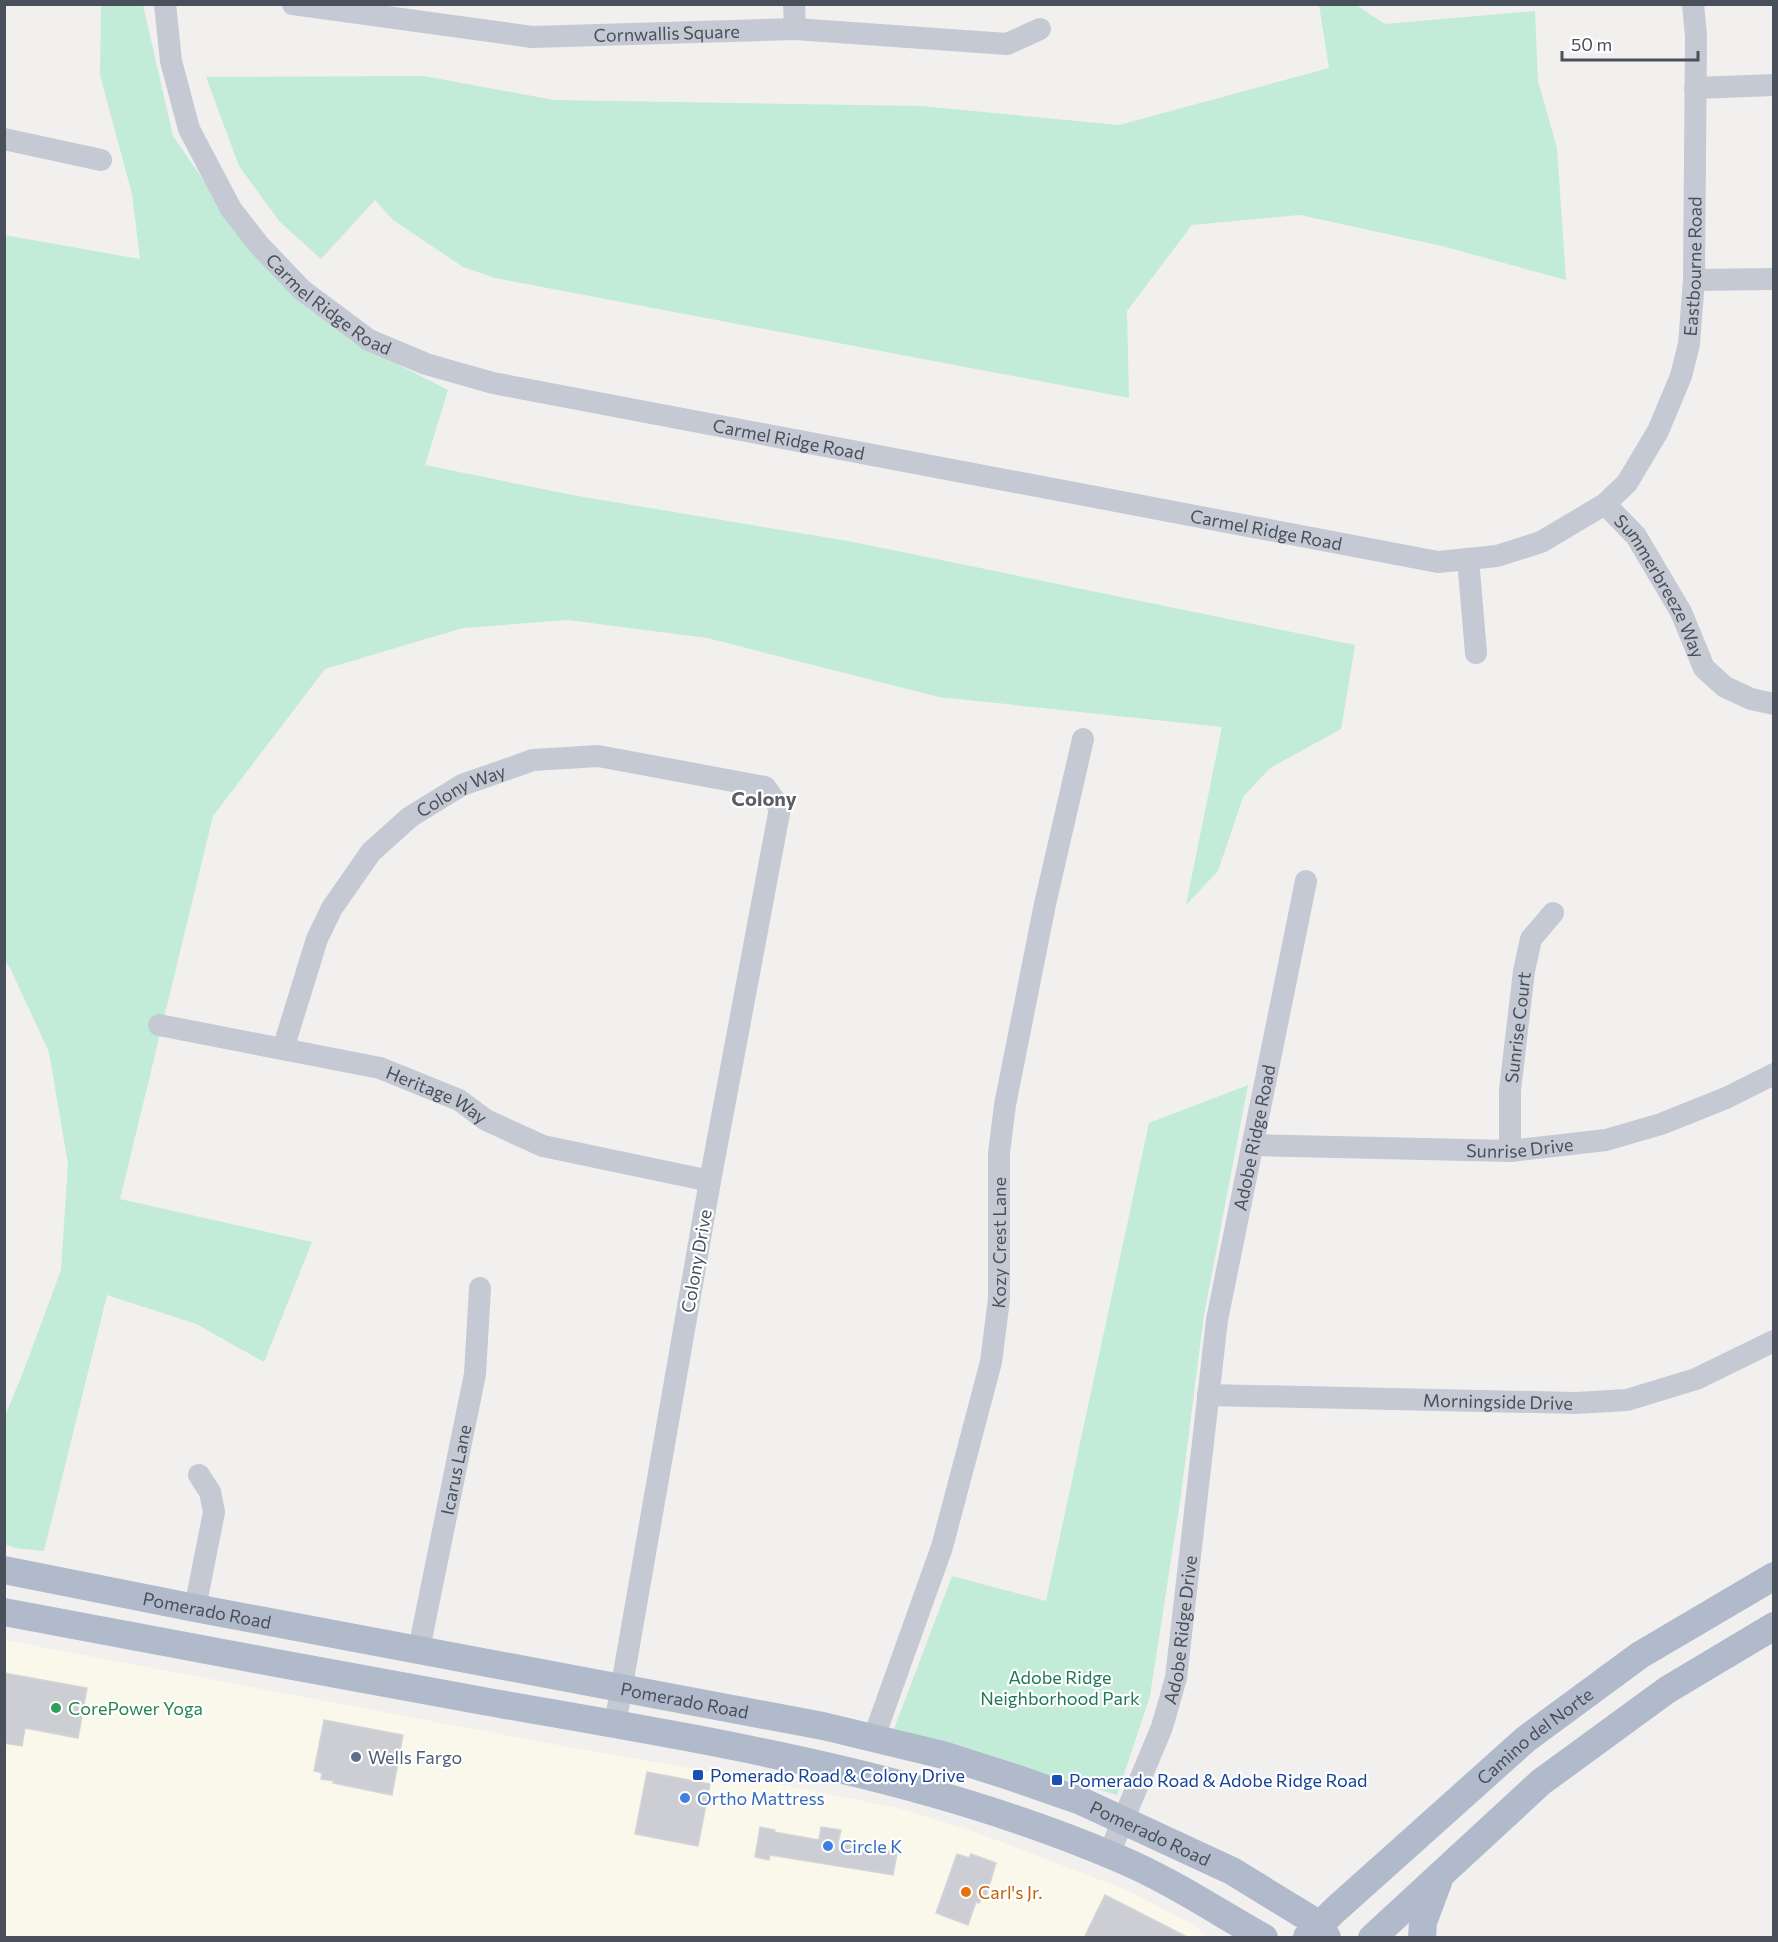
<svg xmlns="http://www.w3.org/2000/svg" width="1778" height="1942" font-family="Commissioner,sans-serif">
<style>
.commercial{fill:#faf8ea}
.green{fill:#c2ebd8}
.building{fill:#ccced3;stroke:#d4d5da;stroke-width:1.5}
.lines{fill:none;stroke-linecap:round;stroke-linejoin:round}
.minor{stroke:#c4c9d3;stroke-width:22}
.major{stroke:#b1bacb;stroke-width:28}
.leisure-dot{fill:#2e9e5b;stroke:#fff;stroke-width:2}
.service-dot{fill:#5c6f8a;stroke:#fff;stroke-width:2}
.transit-dot{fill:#1a4fb4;stroke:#fff;stroke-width:2}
.shop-dot{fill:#3f7fe0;stroke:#fff;stroke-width:2}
.food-dot{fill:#e8710a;stroke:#fff;stroke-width:2}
.labels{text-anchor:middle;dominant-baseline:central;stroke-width:4.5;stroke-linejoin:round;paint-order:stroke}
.street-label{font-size:18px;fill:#49505b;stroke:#fff}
.park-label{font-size:18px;fill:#1f7658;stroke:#fff}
.leisure-label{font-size:18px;fill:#27864d;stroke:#fff;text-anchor:start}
.service-label{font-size:18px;fill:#4e5e75;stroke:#fff;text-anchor:start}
.transit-label{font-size:18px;fill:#164399;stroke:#fff;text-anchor:start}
.shop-label{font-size:18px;fill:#366cbe;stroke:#fff;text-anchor:start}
.food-label{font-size:18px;fill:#c56008;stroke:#fff;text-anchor:start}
.neighbourhood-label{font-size:20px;font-weight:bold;fill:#5c5e63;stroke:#fff}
</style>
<rect width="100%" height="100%" fill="#f1f0ef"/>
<path class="commercial" d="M4,1640L558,1745L789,1786L898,1808L975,1832L1124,1889L1195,1925L1206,1937H5Z"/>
<path class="green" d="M101,5H143L173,136L257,258L350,340L448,390L425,465L572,495L848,541L1355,645L1341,729L1270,768L1243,797L1218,871L1186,905L1222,727L939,697L707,638L568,620L463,628L325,669L213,816L120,1199L312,1242L264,1362L196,1324L107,1295L44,1551L15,1548L5,1544V1416L24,1370L61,1270L68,1164L49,1052L9,966L5,960L4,235L140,259L132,194L100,75Z
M1319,5H1356L1385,24L1535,11L1538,81L1557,148L1566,280L1442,246L1300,215L1192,225L1127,311L1129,398L495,278L463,267L393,220L375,200L321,259L280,222L239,166L206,77L424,76L554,100L920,106L1119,125L1329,68Z
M1248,1085L1204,1315L1181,1495L1150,1696L1117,1795L894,1729L952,1576L1046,1601L1149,1123Z"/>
<path class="building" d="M4,1673L87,1688L78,1738L25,1728L22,1746L4,1743Z
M324,1720L403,1735L392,1795L333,1783L334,1781L321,1779L322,1773L314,1771Z
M647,1772L710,1784L698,1846L635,1834Z
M760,1827L775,1830L774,1832L819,1840L821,1827L841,1830L838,1843L897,1853L893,1875L770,1855L769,1860L755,1857Z
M957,1854L969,1858L971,1854L996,1863L985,1900L981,1899L979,1903L976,1902L968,1925L936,1913Z
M1105,1895L1189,1938H1084Z"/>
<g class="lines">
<g class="minor">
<path id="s1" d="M165,4L171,61L189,129L231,209L259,245L302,290L369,340L426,364L493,383L1438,562L1497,556L1541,542L1605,504L1627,483L1658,431L1681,376L1689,344L1694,280L1696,36L1693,4"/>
<path id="s2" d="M293,4L532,37L795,29L1007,44L1040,29"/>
<path d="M794,4L795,29"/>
<path d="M1695,88L1774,85"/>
<path d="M4,139L101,160"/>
<path d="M1694,280L1774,279"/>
<path id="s3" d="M1605,504L1636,536L1681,612L1704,668L1725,687L1751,699L1774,704"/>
<path d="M1468,559L1476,653"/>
<path id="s4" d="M159,1025L380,1068L459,1100L486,1120L543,1146L710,1181"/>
<path id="s5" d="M283,1049L317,939L332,908L371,852L410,817L462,785L533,760L598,756L765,787L780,808L710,1181L615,1725"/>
<path id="s6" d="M1253,1145L1510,1151L1606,1140L1661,1124L1726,1098L1774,1074"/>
<path id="s7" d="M1510,1151V1090L1524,971L1531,939L1553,913"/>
<path id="s8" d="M1208,1395L1576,1403L1627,1400L1696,1379L1774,1341"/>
<path d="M195,1608L214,1512L210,1492L199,1475"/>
<path id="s9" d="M419,1649L475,1374L480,1288"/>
<path id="s10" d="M874,1737L942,1547L991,1362L999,1299V1153L1005,1105L1045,904L1083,739"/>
<path id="s11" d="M1109,1854L1162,1727L1176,1678L1217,1320L1306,881"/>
</g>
<g class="major">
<path id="s12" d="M4,1570L195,1608L823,1726L943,1755L1012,1777L1081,1801L1232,1871L1320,1925L1327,1938"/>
<path d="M4,1612C164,1642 323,1672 483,1701C698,1739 918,1772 1120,1859C1170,1880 1216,1911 1264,1938"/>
<path id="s13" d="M1307,1937L1335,1910L1526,1739L1640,1655L1774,1576"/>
<path d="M1372,1938L1541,1782L1667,1690L1774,1626"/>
<path d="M1422,1938L1423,1922L1438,1882"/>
</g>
</g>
<circle class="leisure-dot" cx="56" cy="1708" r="6"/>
<circle class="service-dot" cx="356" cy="1757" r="6"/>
<g class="transit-dot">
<rect x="692" y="1769" width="12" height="12" rx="3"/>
<rect x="1051" y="1774" width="12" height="12" rx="3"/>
</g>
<g class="shop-dot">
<circle cx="685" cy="1798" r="6"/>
<circle cx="828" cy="1846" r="6"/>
</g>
<circle class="food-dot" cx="966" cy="1892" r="6"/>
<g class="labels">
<g class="street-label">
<text stroke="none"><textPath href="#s2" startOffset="376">Cornwallis Square</textPath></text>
<text stroke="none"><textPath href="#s1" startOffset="1944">Eastbourne Road</textPath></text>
<text stroke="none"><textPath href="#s1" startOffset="356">Carmel Ridge Road</textPath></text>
<text stroke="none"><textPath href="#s1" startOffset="842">Carmel Ridge Road</textPath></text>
<text stroke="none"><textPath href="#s1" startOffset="1328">Carmel Ridge Road</textPath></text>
<text stroke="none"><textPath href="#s3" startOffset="100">Summerbreeze Way</textPath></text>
<text stroke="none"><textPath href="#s5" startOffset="328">Colony Way</textPath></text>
<text stroke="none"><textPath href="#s7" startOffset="124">Sunrise Court</textPath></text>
<text stroke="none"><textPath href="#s4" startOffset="288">Heritage Way</textPath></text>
<text stroke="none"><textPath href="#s11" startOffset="735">Adobe Ridge Road</textPath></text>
<text stroke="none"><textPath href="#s6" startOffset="267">Sunrise Drive</textPath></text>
<text stroke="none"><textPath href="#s10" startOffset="513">Kozy Crest Lane</textPath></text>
<text transform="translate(696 1261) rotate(-80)">Colony Drive</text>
<text stroke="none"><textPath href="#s8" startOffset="290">Morningside Drive</textPath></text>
<text stroke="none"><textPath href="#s9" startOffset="183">Icarus Lane</textPath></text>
<text stroke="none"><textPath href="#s12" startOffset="207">Pomerado Road</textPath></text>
<text stroke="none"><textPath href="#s11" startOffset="237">Adobe Ridge Drive</textPath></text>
<text stroke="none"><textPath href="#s12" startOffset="693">Pomerado Road</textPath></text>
<text stroke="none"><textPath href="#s13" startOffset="304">Camino del Norte</textPath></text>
<text stroke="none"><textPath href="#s12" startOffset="1179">Pomerado Road</textPath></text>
</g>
<g class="park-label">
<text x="1060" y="1677">Adobe Ridge<tspan x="1060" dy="21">Neighborhood Park</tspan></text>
</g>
<g class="leisure-label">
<text x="68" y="1708">CorePower Yoga</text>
</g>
<g class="service-label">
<text x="368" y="1757">Wells Fargo</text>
</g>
<g class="transit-label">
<text x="710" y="1775">Pomerado Road &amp; Colony Drive</text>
<text x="1069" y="1780">Pomerado Road &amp; Adobe Ridge Road</text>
</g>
<g class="shop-label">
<text x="697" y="1798">Ortho Mattress</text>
<text x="840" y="1846">Circle K</text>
</g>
<g class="food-label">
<text x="978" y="1892">Carl's Jr.</text>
</g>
<g class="neighbourhood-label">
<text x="764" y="798">Colony</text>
</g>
</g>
<rect width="1778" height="1942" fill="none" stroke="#49505b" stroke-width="12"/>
<path d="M1562 51v9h136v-9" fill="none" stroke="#49505b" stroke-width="3"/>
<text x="1571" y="51" font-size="18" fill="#49505b" stroke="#ffffff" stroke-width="4.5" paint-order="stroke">50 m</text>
</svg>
